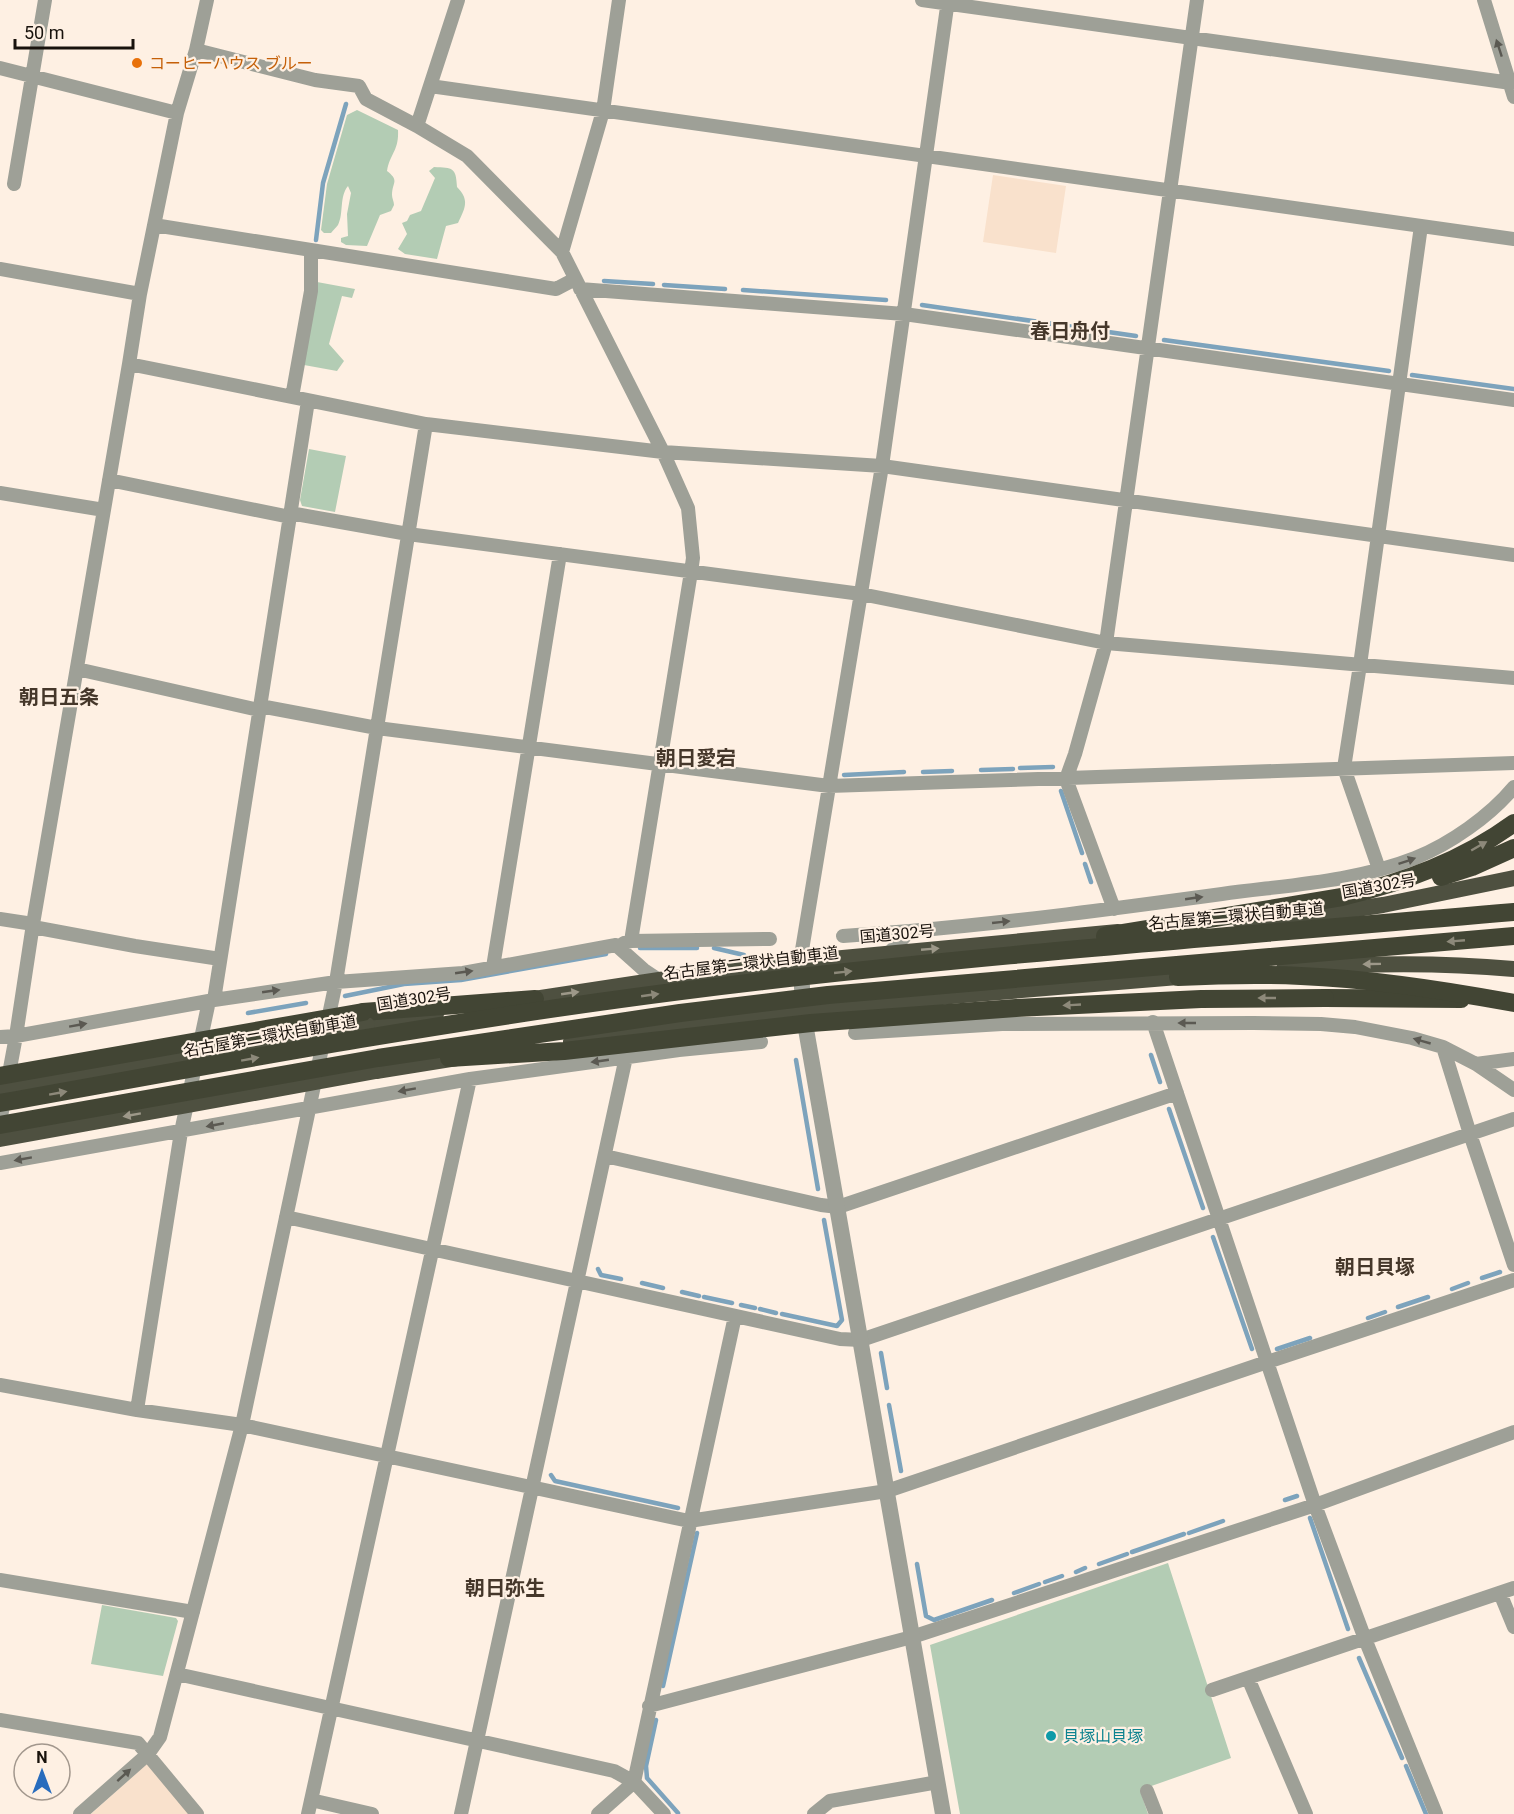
<svg xmlns="http://www.w3.org/2000/svg" width="1514" height="1814" font-family="Roboto,'Noto Sans JP',sans-serif">
<style>
.built{fill:#f9e1cc}
.green{fill:#b3ccb4}
.lines{fill:none;stroke-linecap:round;stroke-linejoin:round}
.stream{stroke:#7da3bc;stroke-width:4.5}
.minor{stroke:#9ea097;stroke-width:14}
.tertiary{stroke:#9ea097;stroke-width:16}
.trunk{stroke:#4e5040;stroke-width:16}
.motorway{stroke:#424534;stroke-width:18}
.trunk-bridge{stroke:#4e5040;stroke-width:16}
.motorway-bridge{stroke:#424534;stroke-width:18}
.oneway{fill:#5b5952}
.oneway2{fill:#8d897a}
.oneway3{fill:#9d9889}
.food-dot{fill:#e8710a;stroke:#fef0e3;stroke-width:2}
.culture-dot{fill:#0f9aa8;stroke:#fef0e3;stroke-width:2}
.labels{text-anchor:middle;dominant-baseline:central;stroke-width:4.5;stroke-linejoin:round;paint-order:stroke}
.food-label{font-size:16px;fill:#c56008;stroke:#fef0e3;text-anchor:start}
.street-label{font-size:16px;fill:#18120c;stroke:#fef0e3}
.culture-label{font-size:16px;fill:#0d838f;stroke:#fef0e3;text-anchor:start}
.quarter-label{font-size:20px;font-weight:bold;fill:#45372a;stroke:#fef0e3}
</style>
<rect width="100%" height="100%" fill="#fef0e3"/>
<path class="built" d="M993,175L1066,186L1056,253L983,242Z
M148,1763L191,1814H91Z"/>
<path class="green" d="M357,110L398,130C399,151 390,153 387,171C400,181 392,182 392,195C392,198 394,202 394,205L391,211L380,215L367,246L346,245L341,242V238L348,236L347,214L351,193L348,186C339,197 344,213 338,225C336,228 333,230 331,233H324L321,230L327,184L347,115Z
M434,167C453,168 456,167 457,187C470,200 465,208 458,223L446,226L437,259L405,254L398,249L407,234L402,223L407,221L410,215L421,211L435,178L429,171Z
M317,282L355,289L352,298L342,296L329,344L344,361L337,371L304,365Z
M309,449L346,456L335,512L302,506L300,500Z
M1168,1563L1231,1758L1140,1790L1148,1814H960L930,1645Z
M102,1605L176,1618L178,1621L163,1676L91,1664Z"/>
<g class="lines">
<path class="stream" d="M316,240L323,183L346,104
M604,281L653,284
M664,285L725,289
M743,290L886,300
M922,305L1136,336
M1164,340L1389,371
M1412,375L1514,389
M1020,768L1053,767
M981,770L1013,769
M923,772L952,771
M844,775L904,772
M1061,791L1082,853
M1085,864L1091,882
M640,948H697
M714,948L744,955
M345,996L404,984L461,980L606,954
M248,1013L306,1003
M1151,1055L1160,1082
M796,1060L818,1189
M1169,1109L1203,1208
M1213,1237L1252,1349
M598,1269L601,1275L621,1279
M1482,1278L1500,1272
M642,1283L663,1288
M1452,1289L1468,1283
M682,1292L699,1296
M704,1297L732,1303
M741,1305L755,1308
M1398,1307L1428,1297
M760,1309L776,1313
M782,1314L837,1326L842,1320L824,1220
M1368,1318L1385,1312
M1277,1349L1310,1338
M881,1353L887,1388
M889,1405L901,1471
M551,1475L555,1481L678,1508
M1285,1500L1297,1496
M1310,1518L1348,1629
M1189,1533L1223,1521
M1132,1552L1184,1534
M917,1564L926,1616L934,1620L992,1600
M1099,1564L1127,1554
M1076,1572L1085,1568
M1045,1582L1062,1576
M1014,1593L1039,1584
M1359,1658L1402,1758
M663,1686L697,1533
M656,1720L646,1766L647,1778L678,1813
M1406,1766L1426,1814"/>
<path class="minor" d="M458,0L430,86L1514,239
M922,0L1511,83
M1484,0L1514,97
M196,50L315,80L359,86L366,99L417,126
M0,68L177,113
M430,86L417,126L467,156L562,252L663,452L688,508L693,558L691,572L631,941
M14,184L45,0
M154,225L556,289L575,279
M562,252L603,111L619,0
M0,269L140,294
M580,289L904,314L1514,400
M129,364L426,424L663,452L882,466L1514,555
M292,397L311,291V250
M109,480L290,517
M0,493L104,510
M290,513L408,534L861,594L1106,643L1514,678
M77,669L259,710
M260,706L377,728L829,786L1514,763
M1379,869L1344,768L1360,665L1421,226
M1114,909L1066,779L1075,754L1106,643L1197,0
M0,919L33,924
M33,927L135,946L220,959
M843,936L910,931
M624,943L631,941L770,939
M889,953L910,931C1015,922 1119,908 1222,894C1287,885 1354,882 1415,858C1450,844 1490,816 1514,787
M800,962L882,466L948,0
M493,967L560,554
M214,1000L308,401
M978,1009L1002,1024L1253,1023L1321,1024L1355,1027L1412,1038L1443,1047L1476,1064L1514,1090
M1153,1022L1315,1505L1365,1639L1436,1814
M855,1033L1002,1024
M0,1037L16,1036L214,1000L336,982L463,973L616,945L644,970L659,980
M1443,1047L1470,1134L1514,1265
M679,1050L761,1042
M1476,1064L1514,1059
M0,1122L16,1036L33,924L129,364L140,294L177,113L196,50L207,0
M605,1156L821,1205L838,1207L1177,1093
M0,1163L470,1079L679,1050L695,1036
M286,1217L840,1339L861,1340L1514,1119
M0,1385L137,1410L242,1425L689,1521L887,1491L1267,1362L1514,1280
M137,1410L181,1132L209,1001
M0,1580L193,1612
M1500,1593L1514,1627
M177,1674L614,1771L634,1782L664,1814
M1248,1678L1306,1814
M1212,1690L1514,1588
M649,1706L912,1637L1315,1505L1514,1432
M0,1720L138,1743L197,1814
M1147,1791L1156,1814
M311,1800L372,1814
M80,1814L148,1754L160,1737L242,1425L336,982L426,424
M308,1814L470,1079
M461,1814L626,1057
M598,1814L634,1782L735,1316
M814,1814L830,1801L938,1782"/>
<path class="tertiary" d="M801,963L803,1012L943,1814"/>
<path class="trunk" d="M1240,921L1329,913L1383,905L1514,878
M1284,969C1361,963 1437,962 1514,969
M521,1001L659,980L800,962L1118,932
M367,1025L436,1014
M571,1042L710,1023L951,996L1190,976
M376,1071L463,1057"/>
<path class="motorway" d="M1325,998L1461,999
M363,1012L535,999"/>
<path class="trunk-bridge" d="M0,1089L367,1025
M0,1139L376,1071"/>
<path class="motorway-bridge" d="M1441,877L1472,867L1514,848
M1105,936L1342,897C1404,882 1462,861 1514,823
M1178,977C1219,975 1260,974 1301,976C1372,979 1444,990 1514,1003
M449,1058L564,1051L811,1023L1016,1008L1201,999L1325,998
M0,1076L363,1012
M0,1103C226,1062 453,1020 681,991C958,956 1236,936 1514,912
M0,1125L378,1058L680,1013L828,995L1514,936"/>
</g>
<defs><path id="oneway-solid" d="M-6-.8H1V-3.2L6.5 0L1 3.2V.8H-6Z" transform="scale(1.5)"/></defs>
<g class="oneway">
<use href="#oneway-solid" transform="translate(1499 48) rotate(-108)"/>
<use href="#oneway-solid" transform="translate(1407 861) rotate(-19)"/>
<use href="#oneway-solid" transform="translate(1194 898) rotate(-8)"/>
<use href="#oneway-solid" transform="translate(1001 922) rotate(-6)"/>
<use href="#oneway-solid" transform="translate(464 972) rotate(-8)"/>
<use href="#oneway-solid" transform="translate(271 991) rotate(-8)"/>
<use href="#oneway-solid" transform="translate(1187 1023) rotate(-180)"/>
<use href="#oneway-solid" transform="translate(78 1025) rotate(-10)"/>
<use href="#oneway-solid" transform="translate(1422 1041) rotate(-164)"/>
<use href="#oneway-solid" transform="translate(600 1061) rotate(172)"/>
<use href="#oneway-solid" transform="translate(407 1090) rotate(170)"/>
<use href="#oneway-solid" transform="translate(215 1125) rotate(169)"/>
<use href="#oneway-solid" transform="translate(23 1159) rotate(170)"/>
<use href="#oneway-solid" transform="translate(124 1775) rotate(-42)"/>
</g>
<g class="oneway2">
<use href="#oneway-solid" transform="translate(1479 846) rotate(-30)"/>
<use href="#oneway-solid" transform="translate(1456 941) rotate(175)"/>
<use href="#oneway-solid" transform="translate(843 972) rotate(-6)"/>
<use href="#oneway-solid" transform="translate(650 995) rotate(-8)"/>
<use href="#oneway-solid" transform="translate(1267 998) rotate(-180)"/>
<use href="#oneway-solid" transform="translate(1072 1005) rotate(177)"/>
<use href="#oneway-solid" transform="translate(250 1059) rotate(-10)"/>
<use href="#oneway-solid" transform="translate(58 1093) rotate(-10)"/>
</g>
<g class="oneway3">
<use href="#oneway-solid" transform="translate(930 949) rotate(-5)"/>
<use href="#oneway-solid" transform="translate(1372 964) rotate(179)"/>
<use href="#oneway-solid" transform="translate(570 993) rotate(-8)"/>
<use href="#oneway-solid" transform="translate(132 1115) rotate(170)"/>
</g>
<circle class="food-dot" cx="137" cy="63" r="6"/>
<circle class="culture-dot" cx="1051" cy="1736" r="6"/>
<g class="labels">
<g class="food-label">
<text x="149" y="63">コーヒーハウス ブルー</text>
</g>
<g class="street-label">
<text transform="translate(1379 886) rotate(-10)">国道302号</text>
<text transform="translate(1236 916) rotate(-5)">名古屋第二環状自動車道</text>
<text transform="translate(897 934) rotate(-5)">国道302号</text>
<text transform="translate(751 963) rotate(-7)">名古屋第二環状自動車道</text>
<text transform="translate(414 999) rotate(-9)">国道302号</text>
<text transform="translate(270 1036) rotate(-10)">名古屋第二環状自動車道</text>
</g>
<g class="culture-label">
<text x="1063" y="1736">貝塚山貝塚</text>
</g>
<g class="quarter-label">
<text x="1070" y="331">春日舟付</text>
<text x="59" y="697">朝日五条</text>
<text x="696" y="758">朝日愛宕</text>
<text x="1375" y="1267">朝日貝塚</text>
<text x="505" y="1588">朝日弥生</text>
</g>
</g>
<g transform="translate(42 1772)"><circle r="28" fill="#fef0e3" stroke="#a2978d" stroke-width="1.5"/>
<path d="M0-4.5L10 22L0 15L-10 22Z" fill="#286cbd"/>
<text y="-9" font-size="16" font-weight="bold" text-anchor="middle" fill="#18120c">N</text>
</g>
<path d="M15 39v9h118v-9" fill="none" stroke="#18120c" stroke-width="3"/>
<text x="24" y="39" font-size="18" fill="#18120c" stroke="#fef0e3" stroke-width="4.5" paint-order="stroke">50 m</text>
</svg>
